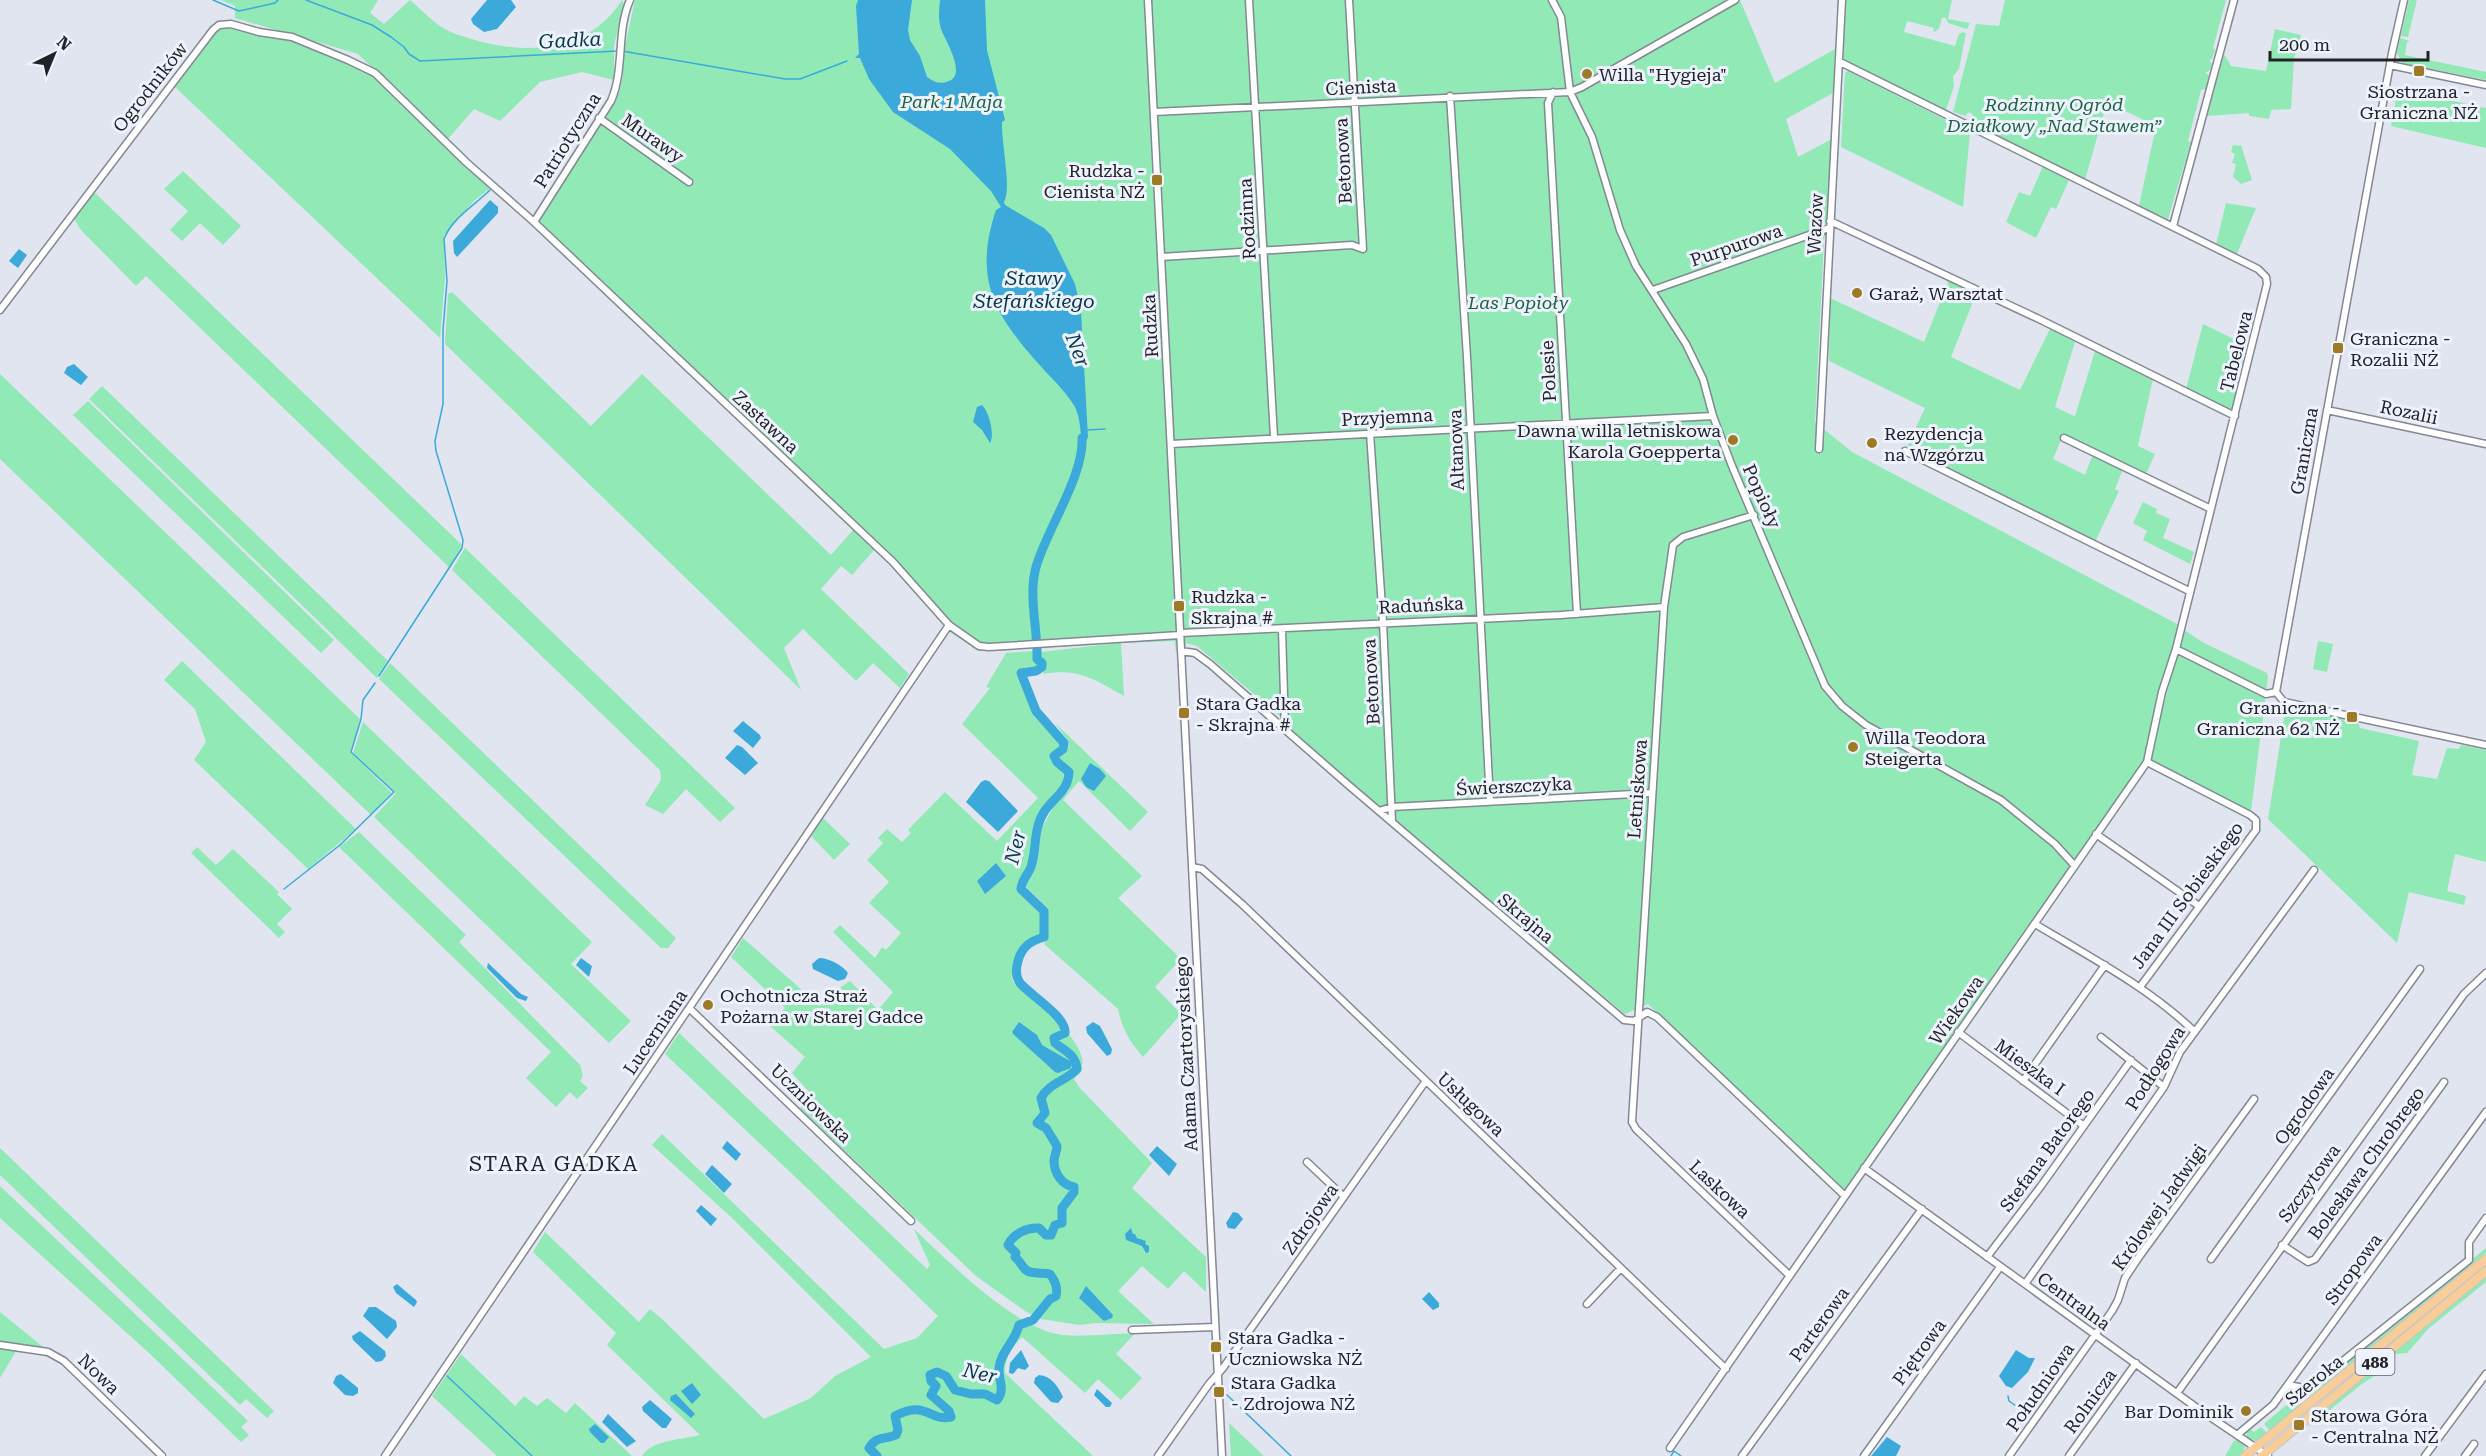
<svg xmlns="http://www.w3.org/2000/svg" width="2486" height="1456" font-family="'Roboto Serif',serif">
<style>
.green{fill:#91e9b6}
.water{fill:#3baadb}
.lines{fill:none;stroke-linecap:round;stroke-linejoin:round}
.stream{stroke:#3baadb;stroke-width:1.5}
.river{stroke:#3baadb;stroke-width:9}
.minor-casing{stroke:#848892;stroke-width:9}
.major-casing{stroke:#c6c6c7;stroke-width:10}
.minor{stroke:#fff;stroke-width:6}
.major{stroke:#f8cd98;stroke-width:8}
.poi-dot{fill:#9d7a25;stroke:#edf2fd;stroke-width:2}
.labels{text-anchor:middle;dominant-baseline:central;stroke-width:6;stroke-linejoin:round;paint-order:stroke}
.shield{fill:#edf2fd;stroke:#5f6167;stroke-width:1.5}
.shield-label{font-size:16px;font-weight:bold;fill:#222327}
.poi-label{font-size:18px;fill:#222327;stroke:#edf2fd;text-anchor:start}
.street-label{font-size:18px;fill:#222327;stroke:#edf2fd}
.park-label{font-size:18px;font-style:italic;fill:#1b6340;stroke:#edf2fd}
.water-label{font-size:20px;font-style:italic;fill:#06374b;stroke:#edf2fd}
.quarter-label{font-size:21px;letter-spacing:1.5px;fill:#222327;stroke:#edf2fd}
</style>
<rect width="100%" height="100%" fill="#e0e5f0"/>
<path class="green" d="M221,0H378L370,13L384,24L410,0C422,10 436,26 451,32C510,55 584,60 622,0L624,5L614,45V80L582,72L540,82L500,121L474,109L447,140L358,54L235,18V6Z
M635,0H1740L1775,83L1835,49L1833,93L1786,119L1798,157L1832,139L1827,223L1824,226L1829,228L1824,239L1815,422L1852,452L2179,625L2150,755L2184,630L2204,643L2267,673L2268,677L2251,811L2149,760L1865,1175L1851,1192L1842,1189L1648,1004L1625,1014L1345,780L1289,729L1282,718L1197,646L1186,643V649L1183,643L1177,641L1176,654L1175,641L1121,643L1124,696C1093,679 1079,668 1043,674L1045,662L1040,657L1041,652L1110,644L978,651L950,632L915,588L874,550L852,575L841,566L821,589L909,674L900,688L873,663L856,681L803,629L784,648L801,690L445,344L448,294L452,292L591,426L642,374L831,555L853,530L534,227L619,93L623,77V56Z
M1845,0H1952L1948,19L1970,23L1967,29L1948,23L1946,18H1942C1940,24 1940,31 1933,32L1934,28L1907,21L1904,32L1955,46L1959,34L1963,32L1966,33L1959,69L1953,76L1954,86L1946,110L1940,109L1846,62L1843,57Z
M2005,0H2226L2213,48L2215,50L2212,59L2209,60L2212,64L2210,70L2205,73L2209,75L2206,89L2201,90L2188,141L2191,142L2168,219L2139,206L2156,126L2107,102L2085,180L1971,124L1973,114L1968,112L1966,116L1953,112L1976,24L1999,26Z
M2409,0H2417L2408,37L2401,36Z
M224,27L279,36L319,49L376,77L430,132L490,188L474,201L444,235L445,278L440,338L174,86L218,30Z
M2275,29L2301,35L2294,59L2291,109L2271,110L2269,119L2249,116V113L2207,116L2224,54L2231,66L2266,71Z
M2400,38L2410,41L2407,42L2405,55L2486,72V80L2402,63L2397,53Z
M1848,71L1970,132L1963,207L1841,147L1845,73Z
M2398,89L2486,108V148L2391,126Z
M2233,145L2240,146L2241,145L2252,180L2241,184L2233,177L2236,164L2232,163L2235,154L2231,152Z
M2043,166L2069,180L2056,209L2051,207L2036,238L2006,222L2019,192L2030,196Z
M183,171L241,226L223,245L200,223L182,241L170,230L188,211L164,189Z
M94,192L462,545L450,568L146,276L136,286L81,230L74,219Z
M2226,203L2256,208L2236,256L2216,245Z
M1949,280L1976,294L1951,357L2020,390L2050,329L2075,342L2055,407L2072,415L2075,416L2095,351L2153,379L2138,446L2155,454L2146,474L2063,435L2053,459L2085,475L2093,454L2123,469L2115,489L2119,491L2095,542L1907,447L1925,408L1829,361L1830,298L1924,342Z
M2203,324L2246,345L2232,411L2186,389Z
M0,374L360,719L351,753L392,793L371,815L0,459Z
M102,386L388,661L377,678L89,399Z
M88,401L334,640L321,653L73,415Z
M2143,502L2157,509L2156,513L2170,519L2163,538L2194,552L2190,564L2143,540L2147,531L2133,523Z
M465,548L735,808L720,822L686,789L663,814L645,805L661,780L660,770L452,570Z
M2318,641L2333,644L2327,672L2313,669Z
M1033,651V659L1038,664L1036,667L1021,669L1018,673C1025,688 1028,703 1038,717C1044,727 1054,733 1060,743L1059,748L1050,755L1064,772C1064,791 1049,797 1041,812C1030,831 1035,850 1028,867C1025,876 1020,879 1018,889L1040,912L1041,935C1020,944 1009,959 1013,982C1033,998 1076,1033 1082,1058C1083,1062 1082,1068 1081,1072L1074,1079L1079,1087L1152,1163L1132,1188L1206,1257V1292L1184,1271L1168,1289L1142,1266L1118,1291L1154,1324L1095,1323L1080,1325L1041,1319L1028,1313L976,1276L800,1108L812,1095L792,1073L805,1057L769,1025L785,1008L731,957L743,938L820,1006L827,996L850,981L878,1010L893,992L833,932L840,925L875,958L882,947L886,950L901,933L869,903L889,882L867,860L883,843L878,838L887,829L902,842L911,833L908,830L945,792L997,841L1038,798L962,724L990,688L986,687L1006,653Z
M182,661L356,829L308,869L194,760L206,742L195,709L164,680Z
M390,663L676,938L668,948H661L379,679Z
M2286,706L2344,719V721L2358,723L2360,728L2419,741L2412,775L2437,779L2447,748L2459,749L2461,745L2486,750V862L2455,854L2447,891L2466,896L2464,905L2409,892L2397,943L2268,819Z
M363,722L592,942L571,964L631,1021L609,1043L374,817L396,793L353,753Z
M1055,723L1148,812L1130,831L1079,781L1063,800L1142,876L1118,898L1181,959L1155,987L1181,1014L1143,1057C1130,1042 1122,1029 1118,1009L1044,944L1048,937V908L1026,887L1028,878L1035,870L1042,828L1055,804L1069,791L1073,772L1059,758L1068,749L1069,742Z
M823,818L850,844L834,860L811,836Z
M359,832L466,935L459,942L580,1065L583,1076L580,1081L588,1088L577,1099L570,1092L556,1107L526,1078L551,1052L339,847Z
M197,847L216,865L233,849L279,892L277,894L292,909L277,924L285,932L279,938L191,853Z
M679,1033L927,1269L930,1265L914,1229C949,1262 1015,1329 1062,1335C1086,1337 1111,1334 1135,1333L1116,1354L1142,1378L1121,1400L1098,1379L1085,1393L1022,1337C1011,1348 1005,1357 1005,1373L1093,1456H642C653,1439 682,1440 700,1435L607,1345L616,1333L533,1252L545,1232L639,1322L650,1309L663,1320L764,1419L811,1398L835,1376L871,1357L731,1217L652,1145L662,1134L884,1349L917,1338L938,1316L808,1189L665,1054Z
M0,1148L274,1411L267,1418L246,1399L240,1405L0,1175Z
M0,1186L248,1421L241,1427L249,1435L241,1442L149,1353L0,1218Z
M2486,1248V1253L2314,1394L2300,1399L2299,1390L2303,1393L2308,1392Z
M2486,1264V1267L2328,1394Z
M2486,1277V1282L2428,1329L2407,1353L2396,1354L2391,1365L2362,1384L2310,1426L2309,1425L2316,1416Z
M0,1312L48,1351L0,1342Z
M0,1346L18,1348L0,1378Z
M461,1354L515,1406L524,1396L537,1406L547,1398L566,1413L575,1403L632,1456H497L432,1396Z
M2303,1403L2270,1431L2264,1424L2285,1406Z
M1229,1423L1264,1456H1231Z
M2261,1427L2267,1433L2256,1441L2247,1438V1429L2249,1428L2254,1432Z
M2238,1440L2245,1446L2244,1450L2239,1456H2225L2234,1441Z"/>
<path class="water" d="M487,0H511L516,7L497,29L484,32L473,24L471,19Z
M858,0H912L908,30L910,40L920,56L927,77C934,82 940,85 949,81C967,74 945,40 941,29C938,19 939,10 940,0H985L987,50L1005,120L1002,122C1001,143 1012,188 1004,202L1005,205L1044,228L1051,235L1075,284L1081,311L1088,437L1083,448C1080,435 1081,419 1075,407C1065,390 1049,376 1036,361C992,311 974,276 996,210L1001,207L991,191L950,149L893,112L869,79L860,58H855L859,54L856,6Z
M490,200L498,207V213L457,257L454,253L453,241Z
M19,249L27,255L18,268L9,261Z
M2231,358L2239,361V371L2235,374L2225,375L2226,363Z
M74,364L88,377L81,385L64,373L67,367Z
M982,405C989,412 995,434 990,443L982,430L973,422L977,407Z
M743,721L760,735L761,738L753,748L733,731Z
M737,745L742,747L758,763L745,775L725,758Z
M1090,763L1100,769L1106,776L1094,791L1086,787L1081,779Z
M985,780L989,781L1018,811L998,832L966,802L981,782Z
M996,863L1006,876L985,894L977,881Z
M581,958L592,966L589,977L576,965Z
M819,958C829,958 842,965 848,973L845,979L838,981L813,969L812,964Z
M488,963L521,994L528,997L526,1001L517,998L487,968Z
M1019,1022L1037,1035L1042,1045L1070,1061L1072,1064L1071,1068L1058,1073L1055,1072L1014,1035L1012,1032Z
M1093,1022L1100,1026L1112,1049L1111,1054L1107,1056L1087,1033L1086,1027Z
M727,1141L741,1154L736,1161L722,1148Z
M1157,1146L1177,1164L1169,1176L1149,1155Z
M712,1165L732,1184L724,1193L705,1174Z
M701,1205L717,1219L711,1226L696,1211Z
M1233,1212L1238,1213L1243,1219L1235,1229L1228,1228L1226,1223Z
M1131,1228L1133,1234H1135L1137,1238L1146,1241L1145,1244L1149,1246V1252L1146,1253L1142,1246L1126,1240L1125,1234Z
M397,1284L416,1300L417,1302L414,1307L396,1293L393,1287Z
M1086,1286L1113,1315L1112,1318L1104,1321L1079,1298Z
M1429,1292L1439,1303V1307L1433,1310L1422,1299Z
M369,1307H376L396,1321L397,1327L387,1339L363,1316Z
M360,1331L385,1351L386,1356L382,1361L376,1362L353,1340L352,1336Z
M1021,1350L1029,1366L1025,1370L1018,1368L1013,1374L1009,1373L1010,1363Z
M2016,1350L2029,1358H2035L2028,1372L2012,1388L2006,1386L1999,1376Z
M341,1374L358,1388V1393L353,1396L345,1395L333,1383L336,1376Z
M1039,1375C1051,1376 1058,1386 1063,1397L1058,1403L1051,1402L1034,1383L1035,1378Z
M692,1383L701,1395L692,1404L681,1391Z
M1097,1389L1112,1403L1110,1407H1106L1094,1395Z
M676,1394L695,1414L691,1418L670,1400L671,1396Z
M650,1400L672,1419L666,1428H662L643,1411L642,1407Z
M608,1414L636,1441L627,1447L602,1422Z
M595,1424L609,1437L604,1443H601L590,1432L589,1429Z
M1887,1437L1901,1446L1896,1456H1871Z"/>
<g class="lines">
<path class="stream" d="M213,0L239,11L275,3L278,0
M306,0L372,25L391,37L404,47L409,54L420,61L617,51
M622,51L785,79H800L847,61
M1088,430L1105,429
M379,676L462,548L463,540L436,451L435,441L443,404V330L447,281L444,239C452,218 475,205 490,190
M284,889L340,845L394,792L351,752L361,719L363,700L375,683
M447,1376L532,1456
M1227,1395L1291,1456
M2008,1396L2009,1401L2030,1416
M1671,1456L1674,1451L1681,1456"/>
<path class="river" d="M877,1456L869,1448C877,1435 885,1440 896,1435L898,1430L895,1416C926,1399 929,1422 951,1417L949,1411L931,1395L936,1386L931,1381L930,1375L937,1372L946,1376L955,1390L971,1394H985L997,1400C1006,1389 998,1380 999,1368C1001,1351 1015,1342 1019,1325L1033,1320L1050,1299L1056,1296C1058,1287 1055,1281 1050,1274C1042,1272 1030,1275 1025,1269C1021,1265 1020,1261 1015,1257L1016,1253L1008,1245C1013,1234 1027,1227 1039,1228L1046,1235H1051L1055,1225L1062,1223V1208L1074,1192V1187C1062,1185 1054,1173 1054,1161C1054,1156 1057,1152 1057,1146L1046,1128L1037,1123L1045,1113L1041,1098C1049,1083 1066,1081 1077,1069C1076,1055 1065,1051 1055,1043L1054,1038L1065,1033C1067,1017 1030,995 1020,983C1015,976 1016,968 1018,961C1022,946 1031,941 1044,937V911L1021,889C1022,879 1028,875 1031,867C1037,849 1033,829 1044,812C1054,797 1068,792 1069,772L1057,762L1054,756L1063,749L1064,743L1036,711L1021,673L1036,671L1042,667V663L1037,659C1038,629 1028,597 1036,567C1047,529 1084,476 1082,438"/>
<defs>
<path id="minor" d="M1148,0L1222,1456
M1249,0L1274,437
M1552,0L1561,17L1570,92L1592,137L1620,230L1636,266L1686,344L1703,379L1713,416L1732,466L1825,686L1842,706L1866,725L2001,800L2055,844L2074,865
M2404,0L2392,53L2276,692L2284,702L2486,745
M2390,65L2486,85
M1553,92L1548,103L1577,614
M1450,96L1467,357L1490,802
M1154,112L1570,92L1582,87L1735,0
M599,118L689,182
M1830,221L2039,319L2235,416
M534,222L611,101C625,69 616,32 630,0
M2173,226L2234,0
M1161,257L1352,245L1363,249L1349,0
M1653,290L1829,228
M0,310L213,30L219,25L231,24L259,32L292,37L348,60L375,73L466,162L534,222L893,562L949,625L979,646L989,647L1180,635
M2327,410L2486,444
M1370,433L1383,622L1392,821
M2064,438L2211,509
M1171,444L1713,416
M1819,449L1842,0
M1905,451L2189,591
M1754,515L1683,537L1673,545L1664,607L1632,1122L1636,1129L1789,1275
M1282,629L1285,729
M1180,633L1561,615L1664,607
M2176,649L2266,694L2276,692
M1181,651L1195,653L1210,664L1346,783L1624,1020L1634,1021L1647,1012L1657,1017L1845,1196
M1379,811L1392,807L1652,793
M2096,834L2199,906
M1192,867L1202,869L1243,905L1726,1369
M2035,924C2090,957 2148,987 2195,1032
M2140,987L2256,830V820L2250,815L2147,762
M689,1008L911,1221
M1958,1032L2084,1126
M2101,1037L2164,1087
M2023,1081L2105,965
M1307,1162L1344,1197
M1864,1168L2197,1408L2268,1456
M2282,1245L2308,1262L2315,1259L2444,1082
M1987,1257L2041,1186L2131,1060
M2211,1259L2420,969
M2025,1284L2164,1087L2180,1052L2314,870
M1587,1304L1621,1268
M1132,1330L1215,1327
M0,1345L48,1352L64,1361L162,1456
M2288,1385L2304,1388L2314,1384L2469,1260V1242L2486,1218
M2177,1393L2464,994L2486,973
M2237,1435L2273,1405L2486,1112
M1670,1448L2147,762L2162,692L2176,649L2267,284L2266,277L2258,269L1840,62
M385,1456L949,625
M1158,1456L1209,1384L1223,1368L1425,1082
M1742,1456L1922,1209
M1864,1456L2000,1267
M2009,1456L2112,1311L2118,1300L2125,1278L2139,1257L2254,1099
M2069,1456L2136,1363
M2425,1456L2486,1374
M2465,1456L2474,1444"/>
<path id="major" d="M2245,1456L2486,1259
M2262,1456L2486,1271"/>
</defs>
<use href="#minor" class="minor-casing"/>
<use href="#major" class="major-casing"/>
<use href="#minor" class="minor"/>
<use href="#major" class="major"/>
</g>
<g class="poi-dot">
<rect x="2413" y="65" width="12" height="12" rx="3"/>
<circle cx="1587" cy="74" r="6"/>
<rect x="1151" y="174" width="12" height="12" rx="3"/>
<circle cx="1857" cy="293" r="6"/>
<rect x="2332" y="342" width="12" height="12" rx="3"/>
<circle cx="1733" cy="440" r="6"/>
<circle cx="1872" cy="443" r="6"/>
<rect x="1173" y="600" width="12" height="12" rx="3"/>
<rect x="1178" y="707" width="12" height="12" rx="3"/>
<rect x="2346" y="711" width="12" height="12" rx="3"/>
<circle cx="1853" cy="747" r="6"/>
<circle cx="708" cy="1005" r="6"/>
<rect x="1210" y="1341" width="12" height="12" rx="3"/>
<rect x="1213" y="1386" width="12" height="12" rx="3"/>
<circle cx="2246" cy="1411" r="6"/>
<rect x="2293" y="1419" width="12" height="12" rx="3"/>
</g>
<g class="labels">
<rect class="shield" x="2355.5" y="1349" width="39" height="26" rx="4.5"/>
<g class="shield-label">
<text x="2375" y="1362">488</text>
</g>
<g class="poi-label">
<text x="1599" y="74">Willa "Hygieja"</text>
<text x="2419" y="91" text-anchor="middle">Siostrzana -<tspan x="2419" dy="21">Graniczna NŻ</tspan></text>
<text x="1145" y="170" text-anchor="end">Rudzka -<tspan x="1145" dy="21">Cienista NŻ</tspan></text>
<text x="1869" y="293">Garaż, Warsztat</text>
<text x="2350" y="338">Graniczna -<tspan x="2350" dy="21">Rozalii NŻ</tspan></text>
<text x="1721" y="430" text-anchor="end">Dawna willa letniskowa<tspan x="1721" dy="21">Karola Goepperta</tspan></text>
<text x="1884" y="433">Rezydencja<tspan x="1884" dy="21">na Wzgórzu</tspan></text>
<text x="1191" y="596">Rudzka -<tspan x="1191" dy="21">Skrajna #</tspan></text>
<text x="1196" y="703">Stara Gadka<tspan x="1196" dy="21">- Skrajna #</tspan></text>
<text x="2340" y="707" text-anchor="end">Graniczna -<tspan x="2340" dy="21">Graniczna 62 NŻ</tspan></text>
<text x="1865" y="737">Willa Teodora<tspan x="1865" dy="21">Steigerta</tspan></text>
<text x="720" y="995">Ochotnicza Straż<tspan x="720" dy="21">Pożarna w Starej Gadce</tspan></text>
<text x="1228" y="1337">Stara Gadka -<tspan x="1228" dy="21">Uczniowska NŻ</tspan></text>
<text x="1231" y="1382">Stara Gadka<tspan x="1231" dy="21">- Zdrojowa NŻ</tspan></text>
<text x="2234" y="1411" text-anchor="end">Bar Dominik</text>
<text x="2311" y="1415">Starowa Góra<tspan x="2311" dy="21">- Centralna NŻ</tspan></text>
</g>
<g class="street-label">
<text transform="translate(150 87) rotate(-52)">Ogrodników</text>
<text transform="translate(1361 87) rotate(-3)">Cienista</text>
<text transform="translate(653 138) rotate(35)">Murawy</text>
<text transform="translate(567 140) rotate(-58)">Patriotyczna</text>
<text transform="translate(1343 161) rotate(-93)">Betonowa</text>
<text transform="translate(1247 219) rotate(-93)">Rodzinna</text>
<text transform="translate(1815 224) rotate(-87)">Wazów</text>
<text transform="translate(1736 245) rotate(-19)">Purpurowa</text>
<text transform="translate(1150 326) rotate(-93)">Rudzka</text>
<text transform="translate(2236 351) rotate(-76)">Tabelowa</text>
<text transform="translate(1548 371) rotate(-93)">Polesie</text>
<text transform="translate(2409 412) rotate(12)">Rozalii</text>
<text transform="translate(1387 417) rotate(-3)">Przyjemna</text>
<text transform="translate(766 422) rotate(43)">Zastawna</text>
<text transform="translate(1456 450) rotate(-92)">Altanowa</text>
<text transform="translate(2304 451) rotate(-80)">Graniczna</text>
<text transform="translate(1762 496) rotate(66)">Popioły</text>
<text transform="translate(1421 605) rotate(-3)">Raduńska</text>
<text transform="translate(1371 682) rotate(-93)">Betonowa</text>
<text transform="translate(1514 786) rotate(-3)">Świerszczyka</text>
<text transform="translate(1637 789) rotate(-86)">Letniskowa</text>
<text transform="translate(2187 895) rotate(-54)">Jana III Sobieskiego</text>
<text transform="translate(1526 918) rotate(40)">Skrajna</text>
<text transform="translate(1956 1010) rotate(-55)">Wiekowa</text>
<text transform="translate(655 1032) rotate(-56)">Lucerniana</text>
<text transform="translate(1186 1054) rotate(-93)">Adama Czartoryskiego</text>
<text transform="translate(2030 1067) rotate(36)">Mieszka I</text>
<text transform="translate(2155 1068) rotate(-58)">Podłogowa</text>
<text transform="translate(811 1103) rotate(44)">Uczniowska</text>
<text transform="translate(1471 1104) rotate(43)">Usługowa</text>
<text transform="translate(2304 1106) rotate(-55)">Ogrodowa</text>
<text transform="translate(2047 1150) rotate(-54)">Stefana Batorego</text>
<text transform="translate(2366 1163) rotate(-54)">Bolesława Chrobrego</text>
<text transform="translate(2309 1183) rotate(-54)">Szczytowa</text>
<text transform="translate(1720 1189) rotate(43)">Laskowa</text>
<text transform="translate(2159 1207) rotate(-55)">Królowej Jadwigi</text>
<text transform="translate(1310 1219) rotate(-55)">Zdrojowa</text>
<text transform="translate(2353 1269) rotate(-54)">Stropowa</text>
<text transform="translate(2074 1301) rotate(36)">Centralna</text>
<text transform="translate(1819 1324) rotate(-54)">Parterowa</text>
<text transform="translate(1919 1352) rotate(-54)">Piętrowa</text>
<text transform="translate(99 1374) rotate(44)">Nowa</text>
<text transform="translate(2314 1380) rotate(-39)">Szeroka</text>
<text transform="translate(2040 1387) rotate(-55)">Południowa</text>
<text transform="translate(2090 1401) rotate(-54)">Rolnicza</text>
</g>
<g class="park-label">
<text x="952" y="101">Park 1 Maja</text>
<text x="2054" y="104">Rodzinny Ogród<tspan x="2054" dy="21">Działkowy „Nad Stawem”</tspan></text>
<text x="1518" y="302">Las Popioły</text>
</g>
<g class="water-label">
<text transform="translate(570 40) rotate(-3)">Gadka</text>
<text x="1034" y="278">Stawy<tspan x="1034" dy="23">Stefańskiego</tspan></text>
<text transform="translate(1078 350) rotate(69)">Ner</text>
<text transform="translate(1015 847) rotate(-76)">Ner</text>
<text transform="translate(980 1373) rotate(13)">Ner</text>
</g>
<g class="quarter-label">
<text x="554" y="1164">STARA GADKA</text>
</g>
</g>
<g transform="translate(54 54) rotate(43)" stroke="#edf2fd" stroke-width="4.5" paint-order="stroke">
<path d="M0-4.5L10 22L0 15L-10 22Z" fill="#222327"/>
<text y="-9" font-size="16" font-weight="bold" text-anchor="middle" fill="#222327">N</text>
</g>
<path d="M2270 51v9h158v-9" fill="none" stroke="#222327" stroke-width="3"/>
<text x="2279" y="51" font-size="18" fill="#222327" stroke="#edf2fd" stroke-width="4.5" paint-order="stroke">200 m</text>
</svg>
